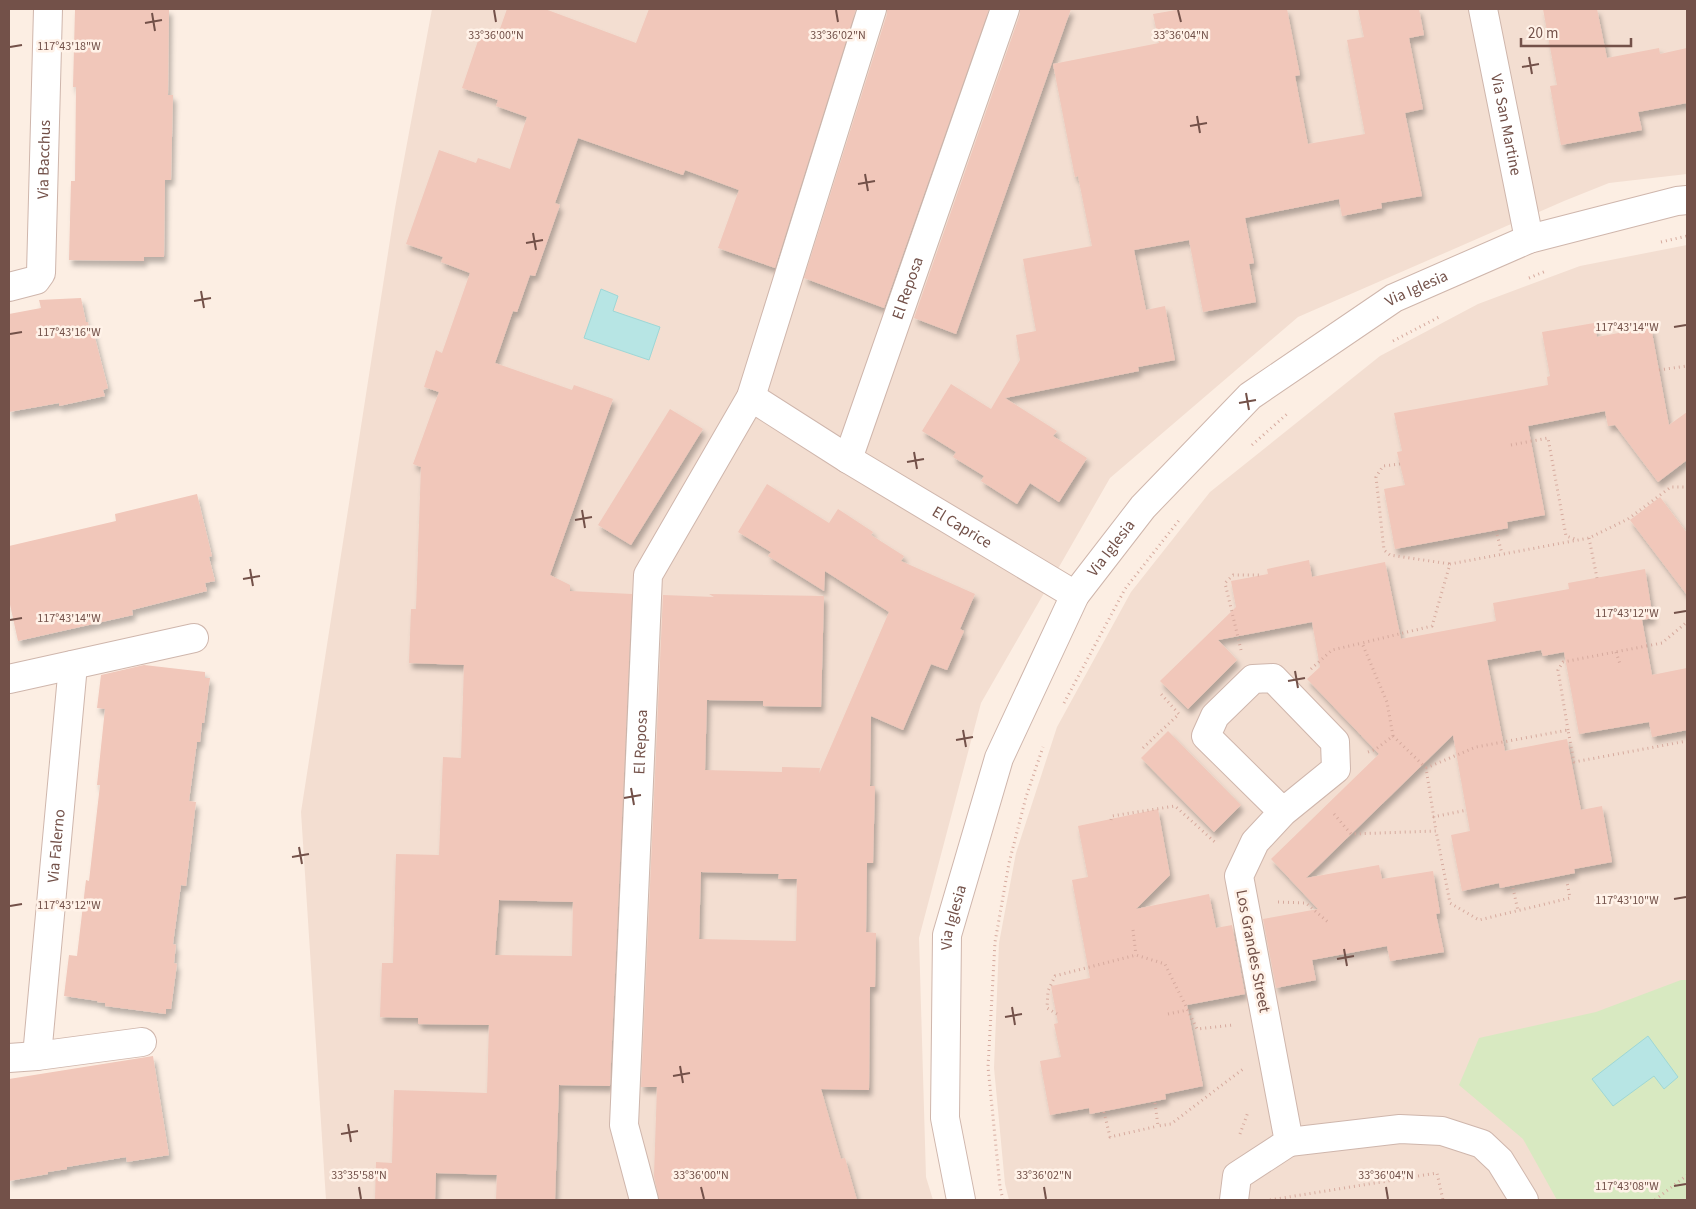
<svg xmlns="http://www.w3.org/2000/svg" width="1696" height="1209" font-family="'Source Sans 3',sans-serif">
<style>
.residential{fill:#f3ded1}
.green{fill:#d8e9c1}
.water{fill:#b7e5e4;stroke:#9ed7d6}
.building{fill:#f1c7ba;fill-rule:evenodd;filter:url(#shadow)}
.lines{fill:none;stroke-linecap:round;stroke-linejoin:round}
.minor-casing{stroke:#cfb6ac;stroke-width:30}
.tertiary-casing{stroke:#cfb6ac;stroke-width:30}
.path{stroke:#d6aa9e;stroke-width:3;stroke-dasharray:1 4;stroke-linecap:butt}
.minor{stroke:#fff;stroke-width:28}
.tertiary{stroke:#fff;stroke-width:28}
.ticks{fill:none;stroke:#735149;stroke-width:2}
.labels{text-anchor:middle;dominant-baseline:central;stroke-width:5;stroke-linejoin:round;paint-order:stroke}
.street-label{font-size:16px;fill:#735149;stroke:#fff2e8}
.ticks-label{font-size:12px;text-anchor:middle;fill:#735149;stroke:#fff2e8;stroke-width:5;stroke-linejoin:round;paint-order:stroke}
</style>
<defs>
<filter id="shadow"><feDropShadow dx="3" dy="5.5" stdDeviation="2.5" flood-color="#0004"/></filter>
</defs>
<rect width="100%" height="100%" fill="#fceee3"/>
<path class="residential" d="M432,9H1687V174L1609,183L1564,201L1298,317L1110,478L981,703L919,938L926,1177L933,1200H326L301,812L395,208Z
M1687,245V1200H1009L1005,1184L994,1068L999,943L1016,853L1057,727L1131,592L1210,492L1380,356L1478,304L1580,266Z"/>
<path class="green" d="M1681,980H1687V1200H1557L1523,1139L1459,1085L1479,1038L1596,1012Z"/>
<path class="water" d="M601,289L618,296L613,311L660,327L649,360L584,338Z
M1648,1036L1678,1077L1664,1089L1654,1076L1613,1106L1592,1079Z"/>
<path class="building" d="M75,9H169L168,95H173L171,180H165L164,257H144V261L69,260L71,181H75L76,87H73Z
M507,9H545L636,43L649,9H856L775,268L718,248L739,190L685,170L683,175L578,138L555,203L560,205L535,276L530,275L517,312L513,311L495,363L572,390L574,385L613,399L550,575L570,585V591L632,594L610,1086L559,1085L555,1200H496L497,1175L436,1173L435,1200H375L376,1162L392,1163L394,1090L487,1093L489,1025L418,1024V1018L380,1017L382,963H393L396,854L439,855L443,757L461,758L464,665L409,663L411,609H416L421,467L413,464L439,392L424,387L436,350L442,353L470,273L441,262L443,257L406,244L439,150L476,163L478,158L510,169L527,117L496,106L498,100L462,88L480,35L496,40ZM499,900L573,902L572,956L495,955Z
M887,9H989L884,308L804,278L887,14Z
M1020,9H1071L956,334L914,318L1020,14Z
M1182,9H1287L1300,75L1295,76L1308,144L1365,134L1347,40L1364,37L1358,9H1419L1424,35L1409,38L1423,109L1405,113L1422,196L1381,203L1382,208L1342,216L1339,199L1245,218L1254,263L1249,264L1256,302L1203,312L1189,240L1134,250L1146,310L1165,306L1175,360L1138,367L1139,371L1005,398L1057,431L1053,436L1087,458L1059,502L1030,483L1017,504L981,481L984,476L953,457L956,452L922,431L951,384L991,409L1020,360L1016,335L1036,331L1023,259L1092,246L1078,176L1075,177L1053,64L1159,43L1153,14Z
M1543,9H1597L1607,58L1659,48L1660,54L1687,48V103L1638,112L1642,130L1561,145L1550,86L1557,85Z
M81,298L86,322H88L90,331L93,330L108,388L103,390L105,396L59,406V403L9,412V314L41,308L39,300Z
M1594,323L1597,337L1651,327L1669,425L1687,412V460L1658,482L1615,425L1608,426L1605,411L1528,426L1545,515L1507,522L1508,528L1395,549L1384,489L1405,485L1397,452L1402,451L1394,413L1548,385L1547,377L1550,376L1542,332Z
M670,409L703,429L631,545L598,525Z
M767,484L829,523L838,509L873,532L871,535L904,556L901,561L975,594L960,629L964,631L947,670L931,664L903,730L871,716L870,786H875L873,863H867L866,932L876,933L875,987H870L869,1090L821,1089L841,1159L845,1158L857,1200H659L654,1176L657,1087H641L663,595L714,597L709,594L824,596L821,707L763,706V701L707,700L705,770L782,772V767L820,768L819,774L889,612L825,571L824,591L768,556L771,552L738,532ZM701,872L779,874L778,879H797L796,941L699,939Z
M197,494L212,556L209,557L215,581L205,583L207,591L132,610L133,615L18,641L9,600V546L116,521L115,514Z
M1660,497L1687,533V595L1630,520Z
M1309,560L1312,577L1385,562L1401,639L1496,621L1493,603L1569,589L1568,583L1645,569L1653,618L1642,620L1652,675L1687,668V730L1652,737L1649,722L1579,734L1564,652L1543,656L1541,650L1487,660L1505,751L1567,739L1581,810L1602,806L1612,862L1574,869L1575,873L1500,888L1499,883L1462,891L1451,835L1470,831L1453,735L1306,878L1379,865L1382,879L1433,871L1440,913L1436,914L1444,952L1390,961L1387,946L1312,960L1316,980L1276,988L1263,919L1318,909L1271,859L1379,754L1307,679L1320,667L1312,622L1218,640L1237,660L1188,709L1160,681L1236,607L1231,581L1268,574L1267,569Z
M144,665L205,672V678H210L204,723H202L200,742H197L189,801L196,802L186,886L181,885L173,944L176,945L174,963L177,964L171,1009H166V1014L105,1006V1003L97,1002L98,1001L64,996L69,955L77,956L86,880L89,881L100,785H97L105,709L97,708L101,675Z
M1168,731L1241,805L1214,832L1141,758Z
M1158,809L1170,875L1136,909L1209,894L1216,928L1232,925L1245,994L1187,1005L1203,1086L1165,1094L1166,1099L1090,1114L1089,1108L1050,1115L1040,1061L1061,1057L1054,1024L1058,1023L1051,986L1090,978L1072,880L1088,877L1078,826Z
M153,1056L169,1155L127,1162L126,1157L67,1167V1169L48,1172V1174L9,1181V1079Z"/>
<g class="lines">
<defs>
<g id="minor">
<path id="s1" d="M1483,9L1529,239"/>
<path id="s2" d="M9,287L36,280L41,273L48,9"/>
<path id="s3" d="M751,397L848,459L1075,595"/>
<path id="s4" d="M848,459L1005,9"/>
<path d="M9,679L194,638"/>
<path id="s5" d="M37,1056L73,665"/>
<path d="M9,1058L37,1056L142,1042"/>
<path d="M1289,1142L1400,1129L1442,1131L1482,1144L1500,1161L1524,1200"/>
<path id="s6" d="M644,1200L624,1125L648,575L751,397L872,9"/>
<path d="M1234,1200L1237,1176L1289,1142L1239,876L1255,842L1283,812L1336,769L1335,742L1273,678L1253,679L1215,716L1206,736L1283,812"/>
</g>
<g id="tertiary">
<path id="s7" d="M961,1200L945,1118L947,935L999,758L1075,595L1143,507L1250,396L1394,298L1529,239L1677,201L1687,200"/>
</g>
</defs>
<use href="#minor" class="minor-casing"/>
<use href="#tertiary" class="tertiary-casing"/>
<path class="path" d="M1661,242L1687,236
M1529,278L1546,271
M1393,341L1441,316
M1659,370L1687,366
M1252,445L1287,414
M1511,445L1548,438L1566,536L1578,540
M1400,464L1383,466L1376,477L1384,550L1390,555L1450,564
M1496,530L1502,554
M1589,538L1597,578
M1241,650L1225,583L1233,575H1262
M1616,652L1620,664
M1311,669L1332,650L1362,643
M1064,703L1125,589L1180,519
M1568,730L1558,670L1563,662L1662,643L1687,622
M1393,736L1387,702L1362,643L1432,626L1450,564L1589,538L1628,519L1671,487H1687
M1143,748L1179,714L1161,694
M1368,752L1376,749L1393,736L1426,768L1436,831
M1426,768L1476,747L1568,730L1574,762L1687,741
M1334,814L1351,834L1436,831L1450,903L1479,920L1570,898L1567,882
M1433,817L1467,810
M1111,820L1112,816L1175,806L1217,844
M1513,888L1518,911
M1278,902L1306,903L1329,923
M1133,930L1136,955
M1057,1014L1047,1008L1048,991L1055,976L1136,955L1165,964L1197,1029L1233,1025
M1168,1014L1188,1010
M1155,1103L1158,1126L1171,1124L1243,1069
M1104,1112L1110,1137L1158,1126
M1240,1134L1248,1112
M1003,1200L1000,1187L988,1067L995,942L1009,863L1026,797L1043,747
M1270,1200L1437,1173L1443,1200
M1655,1200L1687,1175"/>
<use href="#minor" class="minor"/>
<use href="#tertiary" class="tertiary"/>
</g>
<path class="ticks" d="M494,10L496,22M836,10L838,22M1178,10L1181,22M152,13L155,31M145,23L162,20M10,47L22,45M1529,57L1532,74M1522,67L1539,64M1197,116L1200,133M1190,126L1207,123M865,174L868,191M858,184L875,181M533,233L536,250M526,243L543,240M201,291L204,308M194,301L211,298M1674,327L1686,325M10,334L22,332M1246,393L1249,410M1239,403L1256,400M914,452L917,469M907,462L924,459M582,510L585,528M575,520L592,517M250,569L253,586M243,579L260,576M1674,613L1686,611M10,620L22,618M1295,671L1298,688M1288,681L1305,678M963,730L966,747M956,740L973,737M631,788L634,805M624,798L641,795M299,847L302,864M292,857L309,854M1674,899L1686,897M10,906L22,904M1344,949L1347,966M1337,959L1354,956M1012,1007L1015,1025M1005,1017L1022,1014M680,1066L683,1083M673,1076L690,1073M348,1124L351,1142M341,1134L358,1131M1674,1186L1686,1184M359,1187L361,1199M701,1187L704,1199M1044,1187L1046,1199M1386,1187L1388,1199"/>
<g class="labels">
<g class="street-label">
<text stroke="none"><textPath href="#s1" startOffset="118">Via San Martine</textPath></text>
<text stroke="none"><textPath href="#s2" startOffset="150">Via Bacchus</textPath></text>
<text stroke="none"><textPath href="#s4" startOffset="181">El Reposa</textPath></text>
<text stroke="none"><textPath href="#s7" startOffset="1095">Via Iglesia</textPath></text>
<text stroke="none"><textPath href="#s3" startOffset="248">El Caprice</textPath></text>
<text stroke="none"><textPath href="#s7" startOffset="690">Via Iglesia</textPath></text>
<text stroke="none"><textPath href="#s6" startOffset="461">El Reposa</textPath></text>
<text stroke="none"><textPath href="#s5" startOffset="211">Via Falerno</textPath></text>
<text stroke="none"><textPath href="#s7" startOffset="285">Via Iglesia</textPath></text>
<text transform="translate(1253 951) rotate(79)">Los Grandes Street</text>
</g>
</g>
<g class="ticks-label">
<text x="496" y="39">33°36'00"N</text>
<text x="838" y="39">33°36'02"N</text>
<text x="1181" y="39">33°36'04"N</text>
<text x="69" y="50">117°43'18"W</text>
<text x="1627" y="331">117°43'14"W</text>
<text x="69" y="336">117°43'16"W</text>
<text x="1627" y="617">117°43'12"W</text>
<text x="69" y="622">117°43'14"W</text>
<text x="1627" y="904">117°43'10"W</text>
<text x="69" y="909">117°43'12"W</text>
<text x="359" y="1179">33°35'58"N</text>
<text x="701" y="1179">33°36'00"N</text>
<text x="1044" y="1179">33°36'02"N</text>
<text x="1386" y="1179">33°36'04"N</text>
<text x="1627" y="1190">117°43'08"W</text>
</g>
<rect width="1696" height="1209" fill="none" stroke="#735149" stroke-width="20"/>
<path d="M1521 38v8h110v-8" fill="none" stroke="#735149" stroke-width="2.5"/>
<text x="1528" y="38" font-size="15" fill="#735149" stroke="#fff2e8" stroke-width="4" paint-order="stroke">20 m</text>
</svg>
